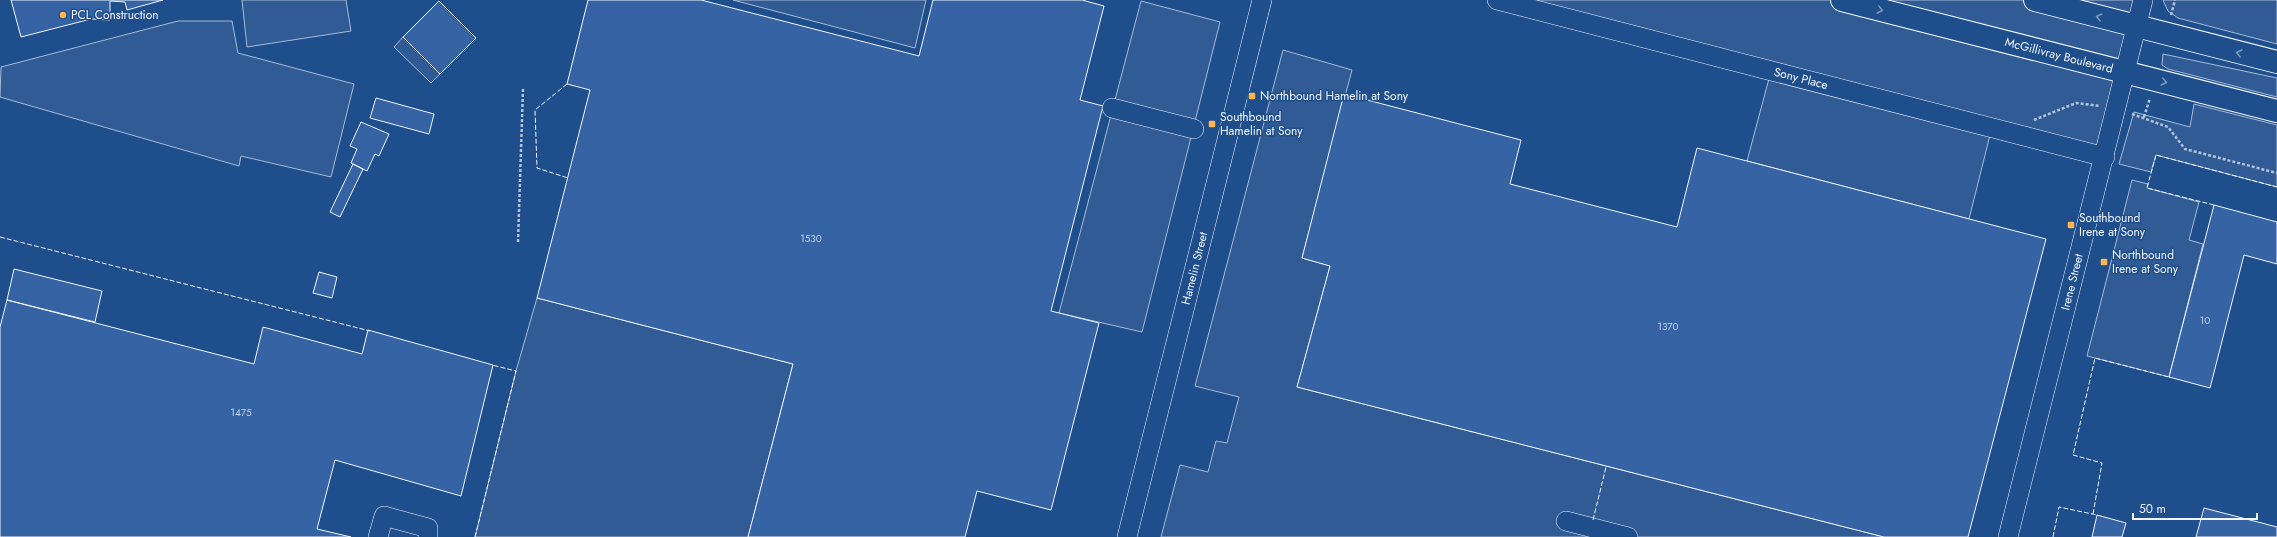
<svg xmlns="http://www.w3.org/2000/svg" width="2277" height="537" font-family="Jost,sans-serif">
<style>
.built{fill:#305b95;stroke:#a8bbd7}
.building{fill:#3563a3;stroke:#f2f6ff}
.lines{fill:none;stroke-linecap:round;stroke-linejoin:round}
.minor-casing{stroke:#f2f6ff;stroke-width:20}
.major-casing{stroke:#f2f6ff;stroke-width:24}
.path{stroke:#b3c4dc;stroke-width:2.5;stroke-dasharray:3 2;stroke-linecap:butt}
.minor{stroke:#1f4e8c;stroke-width:19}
.major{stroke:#1f4e8c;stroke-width:22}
.fence{stroke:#f2f6ff;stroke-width:1;stroke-dasharray:5 2;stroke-linecap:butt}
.oneway{stroke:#7e9ac0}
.poi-dot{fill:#ffb74d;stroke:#1f4e8c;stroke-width:1.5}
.labels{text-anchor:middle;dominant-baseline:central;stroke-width:3;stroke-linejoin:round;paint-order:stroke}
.number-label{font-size:10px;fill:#c3d1e8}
.poi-label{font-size:12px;fill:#f2f6ff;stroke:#1f4e8c;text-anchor:start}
.street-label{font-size:12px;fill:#f2f6ff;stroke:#1f4e8c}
</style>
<rect width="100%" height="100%" fill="#1f4e8c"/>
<path class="built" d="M242,0H346L351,31L247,47Z
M733,0H926L915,48Z
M1497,0H2143L2105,157L1992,127L1969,219L1747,161L1771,71Z
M2163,0H2277V44L2178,18L2168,11Z
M1141,1L1220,22L1142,332L1059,313Z
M178,21H232L238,53L354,84L331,177L241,156L239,166L0,97L1,67Z
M403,37L440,74L431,83L394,47Z
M1283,50L1352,70L1302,258L1330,266L1297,387L1884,537H1161L1180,465L1208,472L1216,441L1227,443L1239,397L1195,386Z
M2163,54L2277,78V97L2168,69L2162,65Z
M2194,104L2277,125V187L2156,155L2151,172L2119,164L2134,112L2190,127Z
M2132,180L2148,184L2147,188L2199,202L2189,240L2203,244L2169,377L2087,356Z
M537,298L793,364L748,537H475L516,371Z"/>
<path class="building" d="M11,0H163L127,10L125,2L110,1V20L91,19L21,37Z
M588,0H701L919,56L933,0H1082L1104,6L1080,100L1103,106L1051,311L1099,323L1051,510L977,491L965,537H748L793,364L537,298L590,90L567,84Z
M439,1L476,38L440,74L403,37Z
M1344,94L1521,140L1510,184L1677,227L1697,148L2046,239L1968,537H1884L1297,387L1330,266L1302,258Z
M376,98L434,114L429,134L370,118Z
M361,122L389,134L379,156L375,154L367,171L351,163L357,149L350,146Z
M353,164L363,169L340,217L330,212Z
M2214,205L2277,222V264L2244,255L2210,388L2169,377Z
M14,269L102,291L95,322L7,300Z
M319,272L337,277L332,298L313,293Z
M7,300L254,364L263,327L362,354L368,330L493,365L461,496L335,460L317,529L351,537H0V327Z
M2204,508L2277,527V537H2196Z
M2097,515L2126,523L2122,537H2092Z"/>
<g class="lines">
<defs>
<g id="minor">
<path id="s1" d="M1497,0L2105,157"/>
<path d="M1112,108L1194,129"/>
<path d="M1566,521L1628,537"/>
<path d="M378,537L384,516L428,528V537"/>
<path id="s2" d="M1127,537L1262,0"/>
<path id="s3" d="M2008,537L2143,0"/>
</g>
<g id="major">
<path id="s4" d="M1842,0L2277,111"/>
<path d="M2035,0L2277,62"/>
</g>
</defs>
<use href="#minor" class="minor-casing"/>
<use href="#major" class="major-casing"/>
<path class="path" d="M2171,15L2175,0
M2132,114L2168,127L2185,149L2277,173
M2144,117L2150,98
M2034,120L2076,103L2100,106
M518,242L523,89"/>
<use href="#minor" class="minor"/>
<use href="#major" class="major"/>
<path class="fence" d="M567,84L535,110L537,168L568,178
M2214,205L2147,188L2156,155L2277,187
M0,237L370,331
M2093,514L2102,463L2073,455L2095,358L2169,377
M1593,520L1606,467
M475,537L516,371L492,365
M2053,537L2059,507L2097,515"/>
</g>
<defs><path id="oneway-chevron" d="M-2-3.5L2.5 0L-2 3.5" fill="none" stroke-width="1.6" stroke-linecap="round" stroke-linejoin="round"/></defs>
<g class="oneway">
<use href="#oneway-chevron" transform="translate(1880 10) rotate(14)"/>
<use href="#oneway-chevron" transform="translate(2099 17) rotate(-166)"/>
<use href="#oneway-chevron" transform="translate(2239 53) rotate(-166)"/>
<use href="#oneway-chevron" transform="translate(2164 82) rotate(14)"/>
</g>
<g class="poi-dot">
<circle cx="63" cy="15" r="4"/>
<rect x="1248" y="92" width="8" height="8" rx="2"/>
<rect x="1208" y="120" width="8" height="8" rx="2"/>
<rect x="2067" y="221" width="8" height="8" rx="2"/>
<rect x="2100" y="258" width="8" height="8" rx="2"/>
</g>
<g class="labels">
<g class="number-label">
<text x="811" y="238">1530</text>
<text x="2205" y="320">10</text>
<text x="1668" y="326">1370</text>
<text x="241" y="412">1475</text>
</g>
<g class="poi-label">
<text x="71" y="15">PCL Construction</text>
<text x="1260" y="96">Northbound Hamelin at Sony</text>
<text x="1220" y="117">Southbound<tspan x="1220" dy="14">Hamelin at Sony</tspan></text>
<text x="2079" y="218">Southbound<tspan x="2079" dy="14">Irene at Sony</tspan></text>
<text x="2112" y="255">Northbound<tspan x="2112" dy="14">Irene at Sony</tspan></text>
</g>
<g class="street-label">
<text stroke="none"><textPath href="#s4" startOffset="224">McGillivray Boulevard</textPath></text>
<text stroke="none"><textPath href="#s1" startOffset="314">Sony Place</textPath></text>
<text stroke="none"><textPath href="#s2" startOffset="277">Hamelin Street</textPath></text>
<text stroke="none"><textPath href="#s3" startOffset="263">Irene Street</textPath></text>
</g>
</g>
<path d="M2133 513v6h124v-6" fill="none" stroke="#f2f6ff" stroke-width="2"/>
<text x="2139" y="513" font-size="12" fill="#f2f6ff" stroke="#1f4e8c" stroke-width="3" paint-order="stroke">50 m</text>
</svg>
